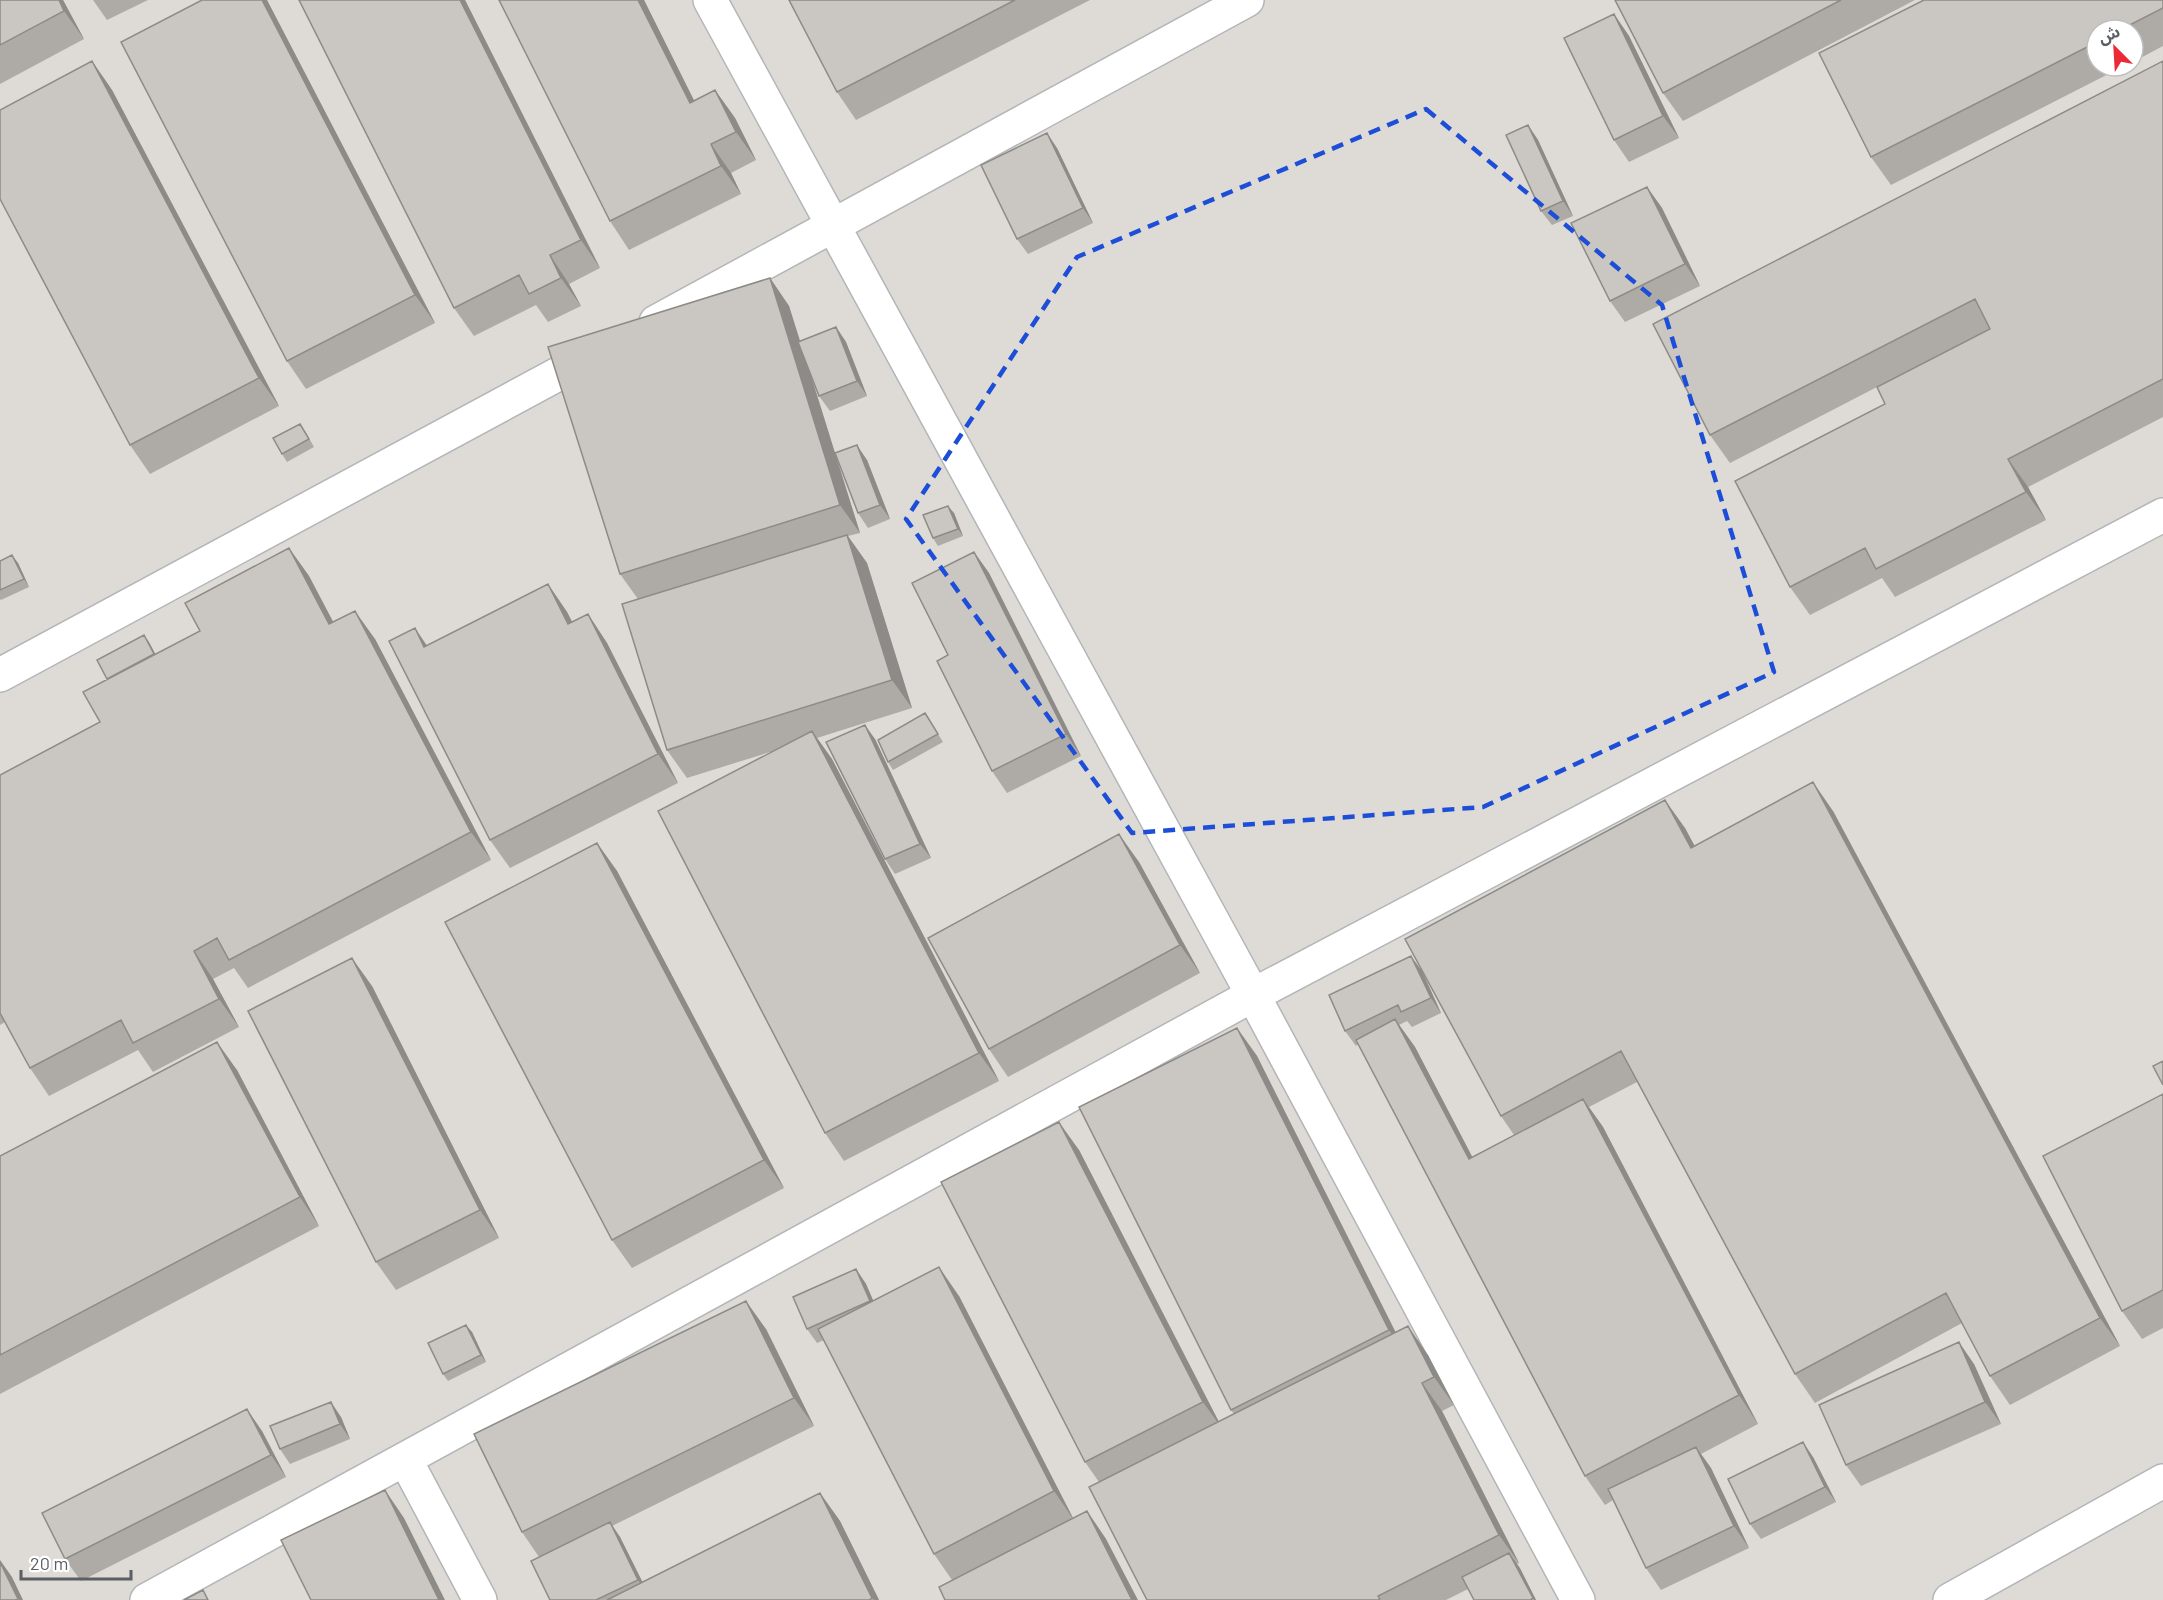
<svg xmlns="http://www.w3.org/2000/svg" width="2163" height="1600" font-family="Barlow,'Noto Sans Arabic',sans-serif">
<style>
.industrial{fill:#dedbd6;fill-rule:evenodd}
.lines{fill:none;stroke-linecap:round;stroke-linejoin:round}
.minor-casing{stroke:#b2b6b9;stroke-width:36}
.minor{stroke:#fff;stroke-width:33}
.wall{fill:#aeaaa6}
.shaded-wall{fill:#8d8b87}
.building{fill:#cac6c1;stroke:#8d8b87;stroke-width:1.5}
.marked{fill:none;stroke:#1d4ed8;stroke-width:4.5;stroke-dasharray:12 8;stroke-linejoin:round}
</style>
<rect width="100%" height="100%" fill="#ede9e1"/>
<path class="industrial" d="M0,0H2163V1600H0ZM2097,30H2133V66H2097Z"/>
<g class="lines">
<defs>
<path id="minor" d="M710,0L1253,995L1578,1600
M656,322L1247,0
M0,675L597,353
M405,1459L480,1600
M147,1600L1253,995L2163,515
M1950,1600L2163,1481"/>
</defs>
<use href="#minor" class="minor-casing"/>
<use href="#minor" class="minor"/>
</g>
<path class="wall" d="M0,0H63L84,39L0,84Z
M93,0H148L107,20Z
M202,0H267L435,323L306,389L287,361Z
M299,0H465L600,268L569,284L581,306L548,322L536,305L474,336L454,308Z
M644,0L694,100L715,90L735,118L756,160L731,173L741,194L629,250L610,221Z
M789,0H1090L856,120L837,92Z
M1615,0H1915L1683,121L1663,93Z
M1924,0H2163V46L2133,62V30H2097V66H2124L1891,185L1871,157L1819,53Z
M1614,14L1629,36L1679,138L1629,162L1614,140Z
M92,61L112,90L279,406L150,474L130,445Z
M2163,61V417L2028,487L2046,520L1895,597L1882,578L1810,615L1790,587L1885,404L1877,387L1730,463L1710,435Z
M1528,125L1538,140L1573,216L1552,225L1541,211Z
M1057,148L1093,223L1028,254L1017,239Z
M1647,187L1662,208L1700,286L1625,322L1610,301Z
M770,278L789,306L800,341L836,327L846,342L867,396L830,411L819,396L811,375L835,453L867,460L890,519L868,528L858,513L836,456L860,533L848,536L867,563L912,708L817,738L832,759L999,1081L844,1161L825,1133L770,752L687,778L667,750L638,599L620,574Z
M305,431L314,447L287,462L282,454Z
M954,513L963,536L938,546L933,538Z
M289,548L309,576L333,622L375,639L491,860L248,988L234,968L213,979L239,1027L153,1072L138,1050L49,1096L30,1068L5,1022L0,1025V775L100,722L107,679L144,635L155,654L200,631Z
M974,552L989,573L1081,756L1007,793L992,771L948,655Z
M0,561L18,563L29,587L1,600L0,599Z
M548,584L567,612L572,622L588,614L607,643L678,783L510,868L490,840L427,645Z
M930,721L943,742L893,770L888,762Z
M875,739L931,858L895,874L885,859Z
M1833,811L2120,1346L2010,1405L1990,1376L1962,1323L1815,1403L1795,1374L1637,1082L1589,1107L1603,1127L1758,1424L1701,1454L1711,1468L1749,1548L1661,1590L1646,1568L1613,1500L1605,1505L1585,1476L1358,1044L1356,1046L1345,1031L1422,971L1441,1013L1412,1027L1407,1021L1399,1025L1415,1047L1472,1157L1514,1135L1501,1116L1685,828L1694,846Z
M597,843L617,871L784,1188L632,1268L612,1240Z
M1139,862L1200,973L1008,1077L989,1049Z
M372,986L499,1238L396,1290L376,1262Z
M1237,1028L1257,1056L1396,1333L1428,1355L1454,1405L1442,1411L1519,1563L1517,1564L1536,1600H1474L1468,1589L1446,1600H1147L1099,1482L1085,1462L1079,1150L1219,1422L1234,1414L1231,1410Z
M237,1070L319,1226L0,1394V1156Z
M2163,1094V1328L2142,1339L2122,1311Z
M856,1269L866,1284L873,1301L959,1296L1073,1518L1087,1511L1106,1539L952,1580L934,1554L824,1340L817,1343L807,1329Z
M766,1329L814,1426L612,1526L620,1537L642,1582L820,1493L840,1521L879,1600H550L539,1557L522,1532Z
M472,1332L486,1362L448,1381L443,1374Z
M1974,1364L2001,1424L1861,1486L1846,1465Z
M341,1417L350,1439L290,1464L280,1449Z
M262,1431L286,1477L81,1581L65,1559Z
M1813,1457L1836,1502L1761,1539L1750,1524Z"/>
<path class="shaded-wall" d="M59,0H63L84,39L64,11Z
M262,0H267L269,4L435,323L415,295Z
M460,0H465L600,268L581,240Z
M638,0H644L709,131L690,103Z
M1614,14L1629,36L1679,138L1663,116Z
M92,61L112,90L279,406L259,378Z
M715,90L735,118L756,160L736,132Z
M1528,125L1538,140L1573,216L1563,201Z
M1047,133L1057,148L1093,223L1083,208Z
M711,144L731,173L741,194L721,166Z
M1647,187L1662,208L1700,286L1685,264Z
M550,255L569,284L581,306L561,278Z
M770,278L789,306L860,533L840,505Z
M836,327L846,342L867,396L857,381Z
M857,445L867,460L890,519L880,505Z
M2008,459L2028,487L2046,520L2026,492Z
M948,506L954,513L963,536L958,529Z
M847,535L867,563L912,708L892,680Z
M289,548L309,576L349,652L329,624Z
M974,552L989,573L1081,756L1066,734Z
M12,555L18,563L29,587L24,579Z
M548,584L567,612L588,652L568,624Z
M355,611L375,639L491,860L471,832Z
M588,614L607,643L678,783L658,754Z
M415,628L434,656L424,647Z
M144,635L149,642L159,661L154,654Z
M865,725L875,739L931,858L920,844Z
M812,731L832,759L999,1081L979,1053Z
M1813,782L1833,811L2120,1346L2100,1318Z
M1665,800L1685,828L1711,876L1691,848Z
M1119,834L1139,862L1200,973L1180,945Z
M597,843L617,871L784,1188L764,1160Z
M194,951L213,979L239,1027L219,999Z
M1411,956L1422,971L1441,1013L1431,998Z
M352,958L372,986L499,1238L480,1210Z
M1395,1019L1415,1047L1488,1187L1469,1159Z
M1237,1028L1257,1056L1409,1359L1389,1330Z
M217,1042L237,1070L319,1226L300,1197Z
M1583,1099L1603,1127L1758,1424L1739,1395Z
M1059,1122L1079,1150L1223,1430L1203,1402Z
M939,1267L959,1296L1074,1520L1054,1491Z
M856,1269L866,1284L880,1316L870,1301Z
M746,1301L766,1329L814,1426L794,1398Z
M466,1325L472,1332L486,1362L481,1355Z
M1408,1326L1428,1355L1454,1405L1434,1377Z
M1959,1342L1974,1364L2001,1424L1985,1402Z
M1422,1383L1442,1411L1519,1563L1499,1535Z
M331,1402L341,1417L350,1439L340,1424Z
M247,1409L262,1431L286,1477L271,1455Z
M1803,1442L1813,1457L1836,1502L1825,1487Z
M1696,1447L1711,1468L1749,1548L1734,1526Z
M385,1490L404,1518L445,1600H439Z
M820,1493L840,1521L879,1600H874L872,1598Z
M1087,1511L1106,1539L1138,1600H1132Z
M610,1522L620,1537L649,1595L638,1580Z
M1509,1553L1520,1568L1536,1600H1534L1533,1598Z
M0,1560L12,1577L23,1600H19L18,1599L0,1562Z"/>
<path class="building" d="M0,0H59L64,11L0,45Z
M202,0H262L415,295L287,361L121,42Z
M299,0H460L581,240L550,255L561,278L529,294L519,275L454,308Z
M499,0H638L690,103L715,90L736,132L711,144L721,166L610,221Z
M789,0H1015L837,92Z
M1615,0H1841L1663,93Z
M1924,0H2163V8L2120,30H2097V42L1871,157L1819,53Z
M1614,14L1663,116L1614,140L1564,38Z
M92,61L259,378L130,445L0,199V110Z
M2163,61V379L2008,459L2026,492L1876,569L1865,548L1790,587L1735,481L1885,404L1877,387L1990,329L1975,299L1710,435L1653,324Z
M1528,125L1563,201L1541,211L1506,135Z
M1047,133L1083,208L1017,239L981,165Z
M1647,187L1685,264L1610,301L1571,223Z
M770,278L840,505L620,574L548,347Z
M836,327L857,381L819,396L798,342Z
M300,424L309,439L282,454L273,438Z
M857,445L880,505L858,513L835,453Z
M948,506L958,529L933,538L923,515Z
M847,535L892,680L667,750L622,604Z
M289,548L329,624L355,611L471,832L229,960L217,938L194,951L219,999L133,1043L121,1020L30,1068L0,1013V775L100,722L83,692L200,631L185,603Z
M974,552L1066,734L992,771L937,661L948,655L912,583Z
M12,555L24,579L0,590V561Z
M548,584L568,624L588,614L658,754L490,840L389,641L415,628L424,647Z
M144,635L154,654L107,679L97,660Z
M925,713L938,734L888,762L878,740Z
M865,725L920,844L885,859L826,742Z
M812,731L979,1053L825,1133L658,811Z
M1813,782L2100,1318L1990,1376L1946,1293L1795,1374L1621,1051L1501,1116L1405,939L1665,800L1691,848Z
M1119,834L1180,945L989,1049L928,938Z
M597,843L764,1160L612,1240L445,922Z
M1411,956L1431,998L1401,1012L1398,1005L1345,1031L1329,995Z
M352,958L480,1210L376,1262L248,1011Z
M1395,1019L1469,1159L1583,1099L1739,1395L1585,1476L1356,1040Z
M1237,1028L1389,1330L1231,1410L1079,1107Z
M217,1042L300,1197L0,1355V1156Z
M2163,1061V1085L2153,1066Z
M2163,1094V1290L2122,1311L2043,1156Z
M1059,1122L1203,1402L1085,1462L941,1182Z
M939,1267L1054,1491L934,1554L818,1329Z
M856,1269L870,1301L807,1329L793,1297Z
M746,1301L794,1398L522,1532L474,1434Z
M466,1325L481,1355L443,1374L428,1343Z
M1408,1326L1434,1377L1422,1383L1499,1535L1378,1596L1380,1600H1147L1089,1487Z
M1959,1342L1985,1402L1846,1465L1819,1405Z
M331,1402L340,1424L280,1449L270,1426Z
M247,1409L271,1455L65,1559L42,1513Z
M1803,1442L1825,1487L1750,1524L1728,1479Z
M1696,1447L1734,1526L1646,1568L1608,1489Z
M385,1490L439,1600H311L281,1540Z
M820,1493L872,1598L869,1600H607Z
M1087,1511L1132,1600H945L939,1587Z
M610,1522L638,1580L596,1600H550L531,1561Z
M1509,1553L1533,1598L1530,1600H1474L1462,1577Z
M0,1562L18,1599L15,1600H0Z
M203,1590L208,1600H184Z"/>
<path class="marked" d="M1426,109L1662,305L1774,672L1483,807L1132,833L906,519L1077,257Z"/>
<g transform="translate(2115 48) rotate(336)"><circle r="28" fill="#ffffff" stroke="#bdbfc1" stroke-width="1.5"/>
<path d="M0-4.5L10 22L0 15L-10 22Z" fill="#eb2937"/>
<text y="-9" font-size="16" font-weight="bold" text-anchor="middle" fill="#5a5f63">ش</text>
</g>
<path d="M21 1570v9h110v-9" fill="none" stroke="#5a5f63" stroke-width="3"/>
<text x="30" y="1570" font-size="18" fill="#5a5f63" stroke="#ffffff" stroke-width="4.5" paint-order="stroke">20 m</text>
</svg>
